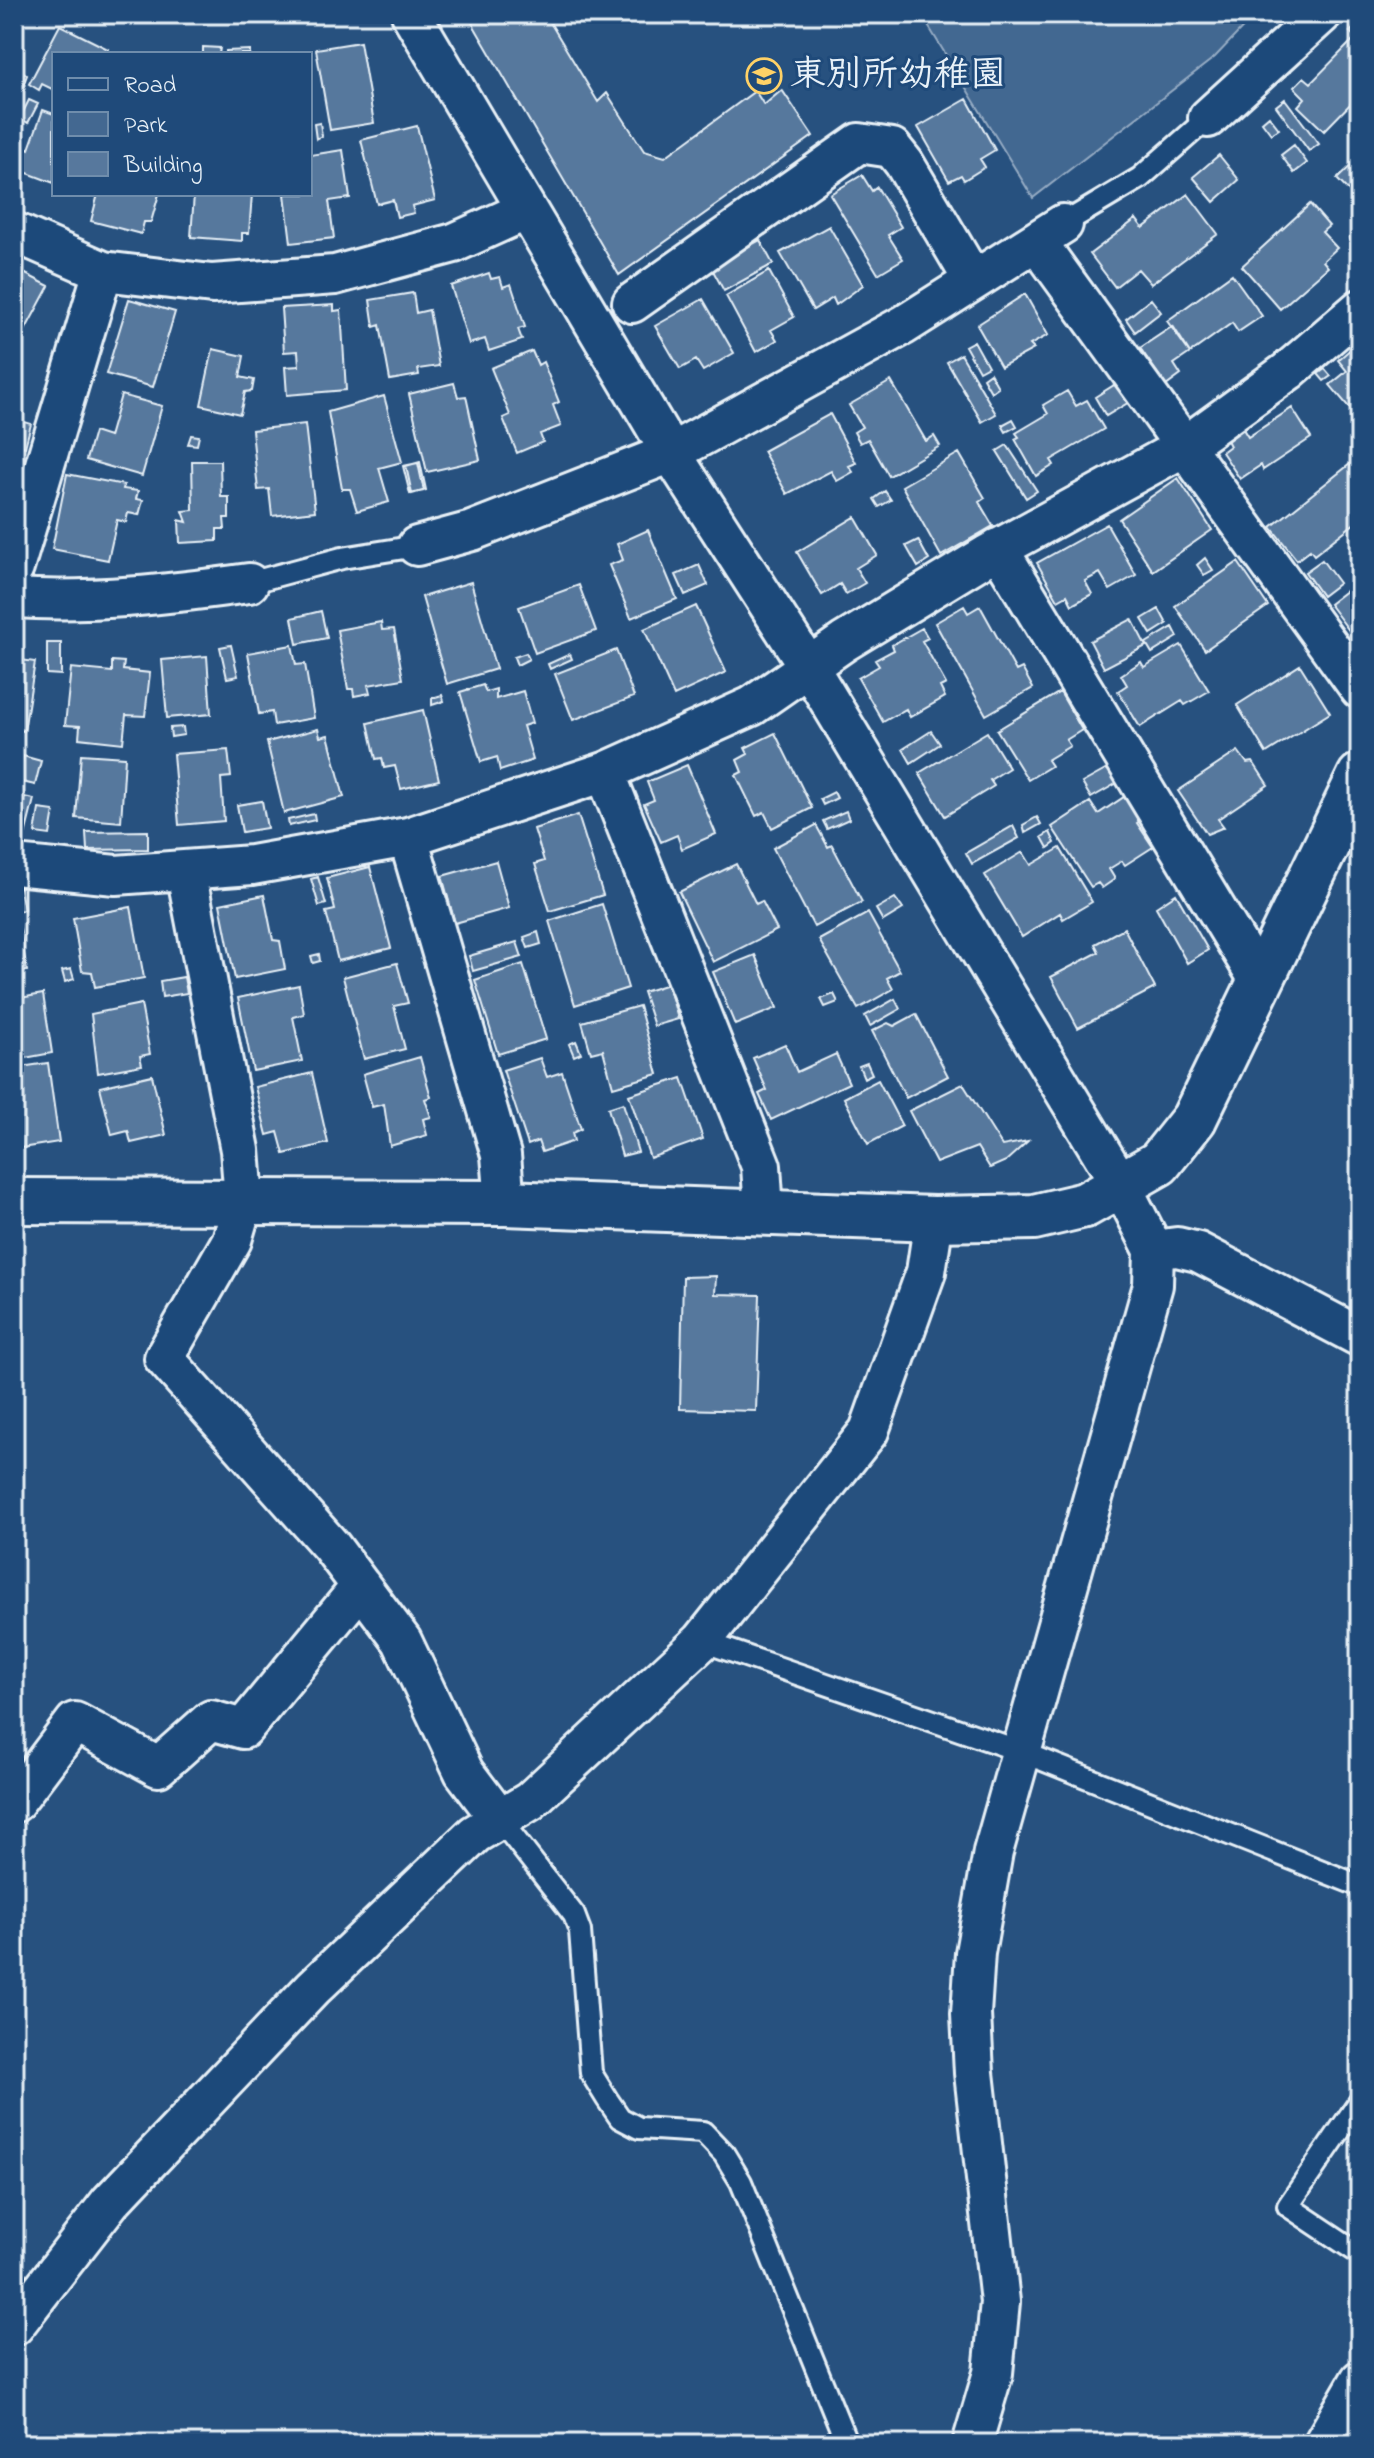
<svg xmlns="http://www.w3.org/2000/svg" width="1374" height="2458" font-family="'Indie Flower','Klee One',sans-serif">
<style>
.green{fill:#436891;stroke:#96acc4;stroke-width:2}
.building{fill:#57789d;stroke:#e8f1f8;stroke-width:2}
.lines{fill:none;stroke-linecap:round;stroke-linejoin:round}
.lane-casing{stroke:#e8f1f8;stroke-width:26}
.street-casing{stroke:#e8f1f8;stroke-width:44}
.secondary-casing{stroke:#e8f1f8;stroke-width:50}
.lane{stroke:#1f4a7a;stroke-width:20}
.street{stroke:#1f4a7a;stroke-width:38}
.secondary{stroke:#1f4a7a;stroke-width:44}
.labels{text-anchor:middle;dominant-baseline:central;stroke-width:6;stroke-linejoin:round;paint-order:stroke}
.poi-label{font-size:36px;font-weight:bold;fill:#e8f1f8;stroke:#1f4a7a;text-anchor:start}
</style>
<rect width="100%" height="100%" fill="#27517f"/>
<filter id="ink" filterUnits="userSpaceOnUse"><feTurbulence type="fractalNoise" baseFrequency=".0125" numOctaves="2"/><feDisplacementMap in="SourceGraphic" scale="16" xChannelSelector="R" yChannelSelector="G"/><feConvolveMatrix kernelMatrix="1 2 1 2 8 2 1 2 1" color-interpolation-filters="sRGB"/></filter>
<g filter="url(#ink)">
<path class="green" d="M921,14H1256L1215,57L1033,198Z"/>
<path class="building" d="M467,14H545L598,102L607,93L644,151L665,157L755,91L764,105L782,90L813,136L619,275Z
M1358,24L1360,26V42L1350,32Z
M60,25L108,49L106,54H54V90L42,84L39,90L29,84Z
M1353,40L1360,47V94L1324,131L1298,106L1305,98L1294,87L1304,77L1311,83Z
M360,42L374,123L330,130L316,49Z
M203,47L220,48L219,54H203Z
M250,50V54H226V51Z
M21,70L27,75L23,85L15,77Z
M967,99L995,150L980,159L985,167L964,180L961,175L949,181L918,127Z
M1285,99L1319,144L1309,151L1276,106Z
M29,100L38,104L28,123L20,118Z
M43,110L54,114V183L14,168L20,145L29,149Z
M1269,116L1279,129L1271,134L1262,122Z
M320,123L322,136L316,139L314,124Z
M417,126L435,200L412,206L414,213L397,217L393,200L377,204L361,140Z
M1294,145L1307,163L1294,173L1281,155Z
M343,150L350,198L329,201L334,238L291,243L285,194H310V155Z
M1219,155L1239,180L1214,202L1193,177Z
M1360,157V203L1337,179Z
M862,175L872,191L877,187L901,227L888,235L903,259L878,274L830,194Z
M98,194H159L151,222H144L141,234L91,221Z
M194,194H252L249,233H242V241L191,237Z
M1188,194L1218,234L1151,284L1138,269L1115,287L1090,254L1136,219L1143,228Z
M1310,204L1329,226L1322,232L1337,248L1323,261L1328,267L1280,309L1242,266Z
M829,226L863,285L836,305L833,298L813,310L780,253Z
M1360,230V252L1349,238Z
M760,240L773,264L724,291L711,267Z
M14,268L49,286L14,351Z
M769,271L794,317L771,330L777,340L756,352L726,296Z
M489,273L491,279L500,277L503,287L511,284L525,327L518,329L522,340L489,351L485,339L469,344L451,286Z
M1232,274L1262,316L1238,332L1232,323L1190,353L1167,321Z
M413,293L416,313L429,310L439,366L418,369L419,375L390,380L380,325L374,327L370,300Z
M1025,294L1048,335L1030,345L1034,349L1001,367L977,325Z
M129,299L175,312L153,387L106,374Z
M703,299L734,353L703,371L696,360L680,369L655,326Z
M1151,299L1161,312L1135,332L1126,319Z
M334,305V311L341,310L346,390L287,395L285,367L299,366L298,351L284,352L281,308Z
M1173,326L1190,353L1174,364L1181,375L1166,386L1140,348Z
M974,341L988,366L979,371L965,346Z
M1360,341V406L1353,412L1330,385L1347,371L1338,360Z
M213,349L244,356L240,377L254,380L252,391L245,392L240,414L201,405Z
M532,351L538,365L543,362L559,402L553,405L561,426L540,434L543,442L517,453L503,418L510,415L491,368Z
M961,354L996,414L982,422L947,362Z
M1325,369L1331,376L1324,381L1318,374Z
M990,373L998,387L991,392L983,378Z
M891,381L926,441L934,436L940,446L889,476L868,439L860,443L854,432L862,427L849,405Z
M1119,382L1131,401L1106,416L1095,397Z
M454,383L458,397L466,396L480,460L427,472L409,394Z
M1067,391L1076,406L1087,400L1104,429L1051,460L1054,465L1036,476L1015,439L1019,437L1016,433L1048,414L1043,405Z
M121,395L162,406L142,476L86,460L94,432L109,437Z
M384,396L402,462L379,468L389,502L357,511L350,489H342L328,412Z
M1292,408L1311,438L1263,470L1261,465L1240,479L1222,452L1230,446L1227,440L1243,429L1248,437Z
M830,414L856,463L849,466L853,472L837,481L831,471L787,494L763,451Z
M14,419L31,424L25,447L14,444Z
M1013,419L1017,426L1006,432L1002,425Z
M305,424L315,511L272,516L269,489L258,490L252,430Z
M191,435L199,436L197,445L188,444Z
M1007,445L1037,491L1026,498L997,451Z
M959,453L985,498L979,502L993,526L941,556L902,486Z
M192,461H220L221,497H229V518H224L225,529H217V541L180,543L179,520L187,522L183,511L193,510Z
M420,462L426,490L412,494L406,466Z
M418,463L424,491L410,494L403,466Z
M1350,464L1354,470L1360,465V519L1314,555L1310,550L1297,560L1271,527Z
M67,474L124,485L123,489L138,491L136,499L143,500L139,515L128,513L126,522L117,520L108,560L52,549Z
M1178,478L1212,530L1153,571L1119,519Z
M885,491L891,500L879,507L874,499Z
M855,517L877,555L856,568L865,583L846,594L840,584L822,595L797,552Z
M1107,524L1136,575L1110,590L1100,573L1085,581L1092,594L1072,605L1067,595L1058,600L1037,563Z
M648,530L677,599L631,618L609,565L623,560L617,544Z
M918,540L929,560L918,567L906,546Z
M1205,558L1213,570L1204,575L1197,565Z
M1322,560L1339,583L1322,596L1305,572Z
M1238,562L1268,606L1205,650L1175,606Z
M699,565L708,585L685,595L676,575Z
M1360,580V645L1329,604Z
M471,582L496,669L447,684L422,597Z
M579,585L596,631L535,653L519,607Z
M696,606L726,672L674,696L644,629Z
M964,606L968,613L980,606L1016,671L1022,668L1033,688L986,715L935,623Z
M1159,609L1167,624L1151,634L1142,619Z
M321,611L327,638L297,644L292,618Z
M1132,619L1146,646L1104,668L1090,641Z
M381,622L382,630L394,629L403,679L368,685L370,693L354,696L353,689H348L337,630Z
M1173,627L1178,637L1152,653L1146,643Z
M922,628L928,638L922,641L946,684L940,687L945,697L910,717L906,709L883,722L858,678L879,666L875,660L894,650L892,645Z
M47,643H61V675L47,674Z
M231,645L238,676L227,678L220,647Z
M292,645L296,665L305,664L314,718L274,725L272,712L259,714L248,653Z
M1181,645L1209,691L1185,705L1182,701L1140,727L1118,691L1127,685L1121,675L1141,662L1144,667Z
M616,650L634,697L573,720L555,674Z
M526,653L529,659L517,665L514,657Z
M570,654L572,659L550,669L548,664Z
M207,656L211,714L167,718L162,660Z
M14,659L35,662L24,731L14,729Z
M112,661L124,662L123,670L150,673L145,716L126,715L123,743L79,738L80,726L65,725L71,668L112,672Z
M1300,665L1330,713L1266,753L1237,705Z
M483,685L486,692L496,689V699L523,691L532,723L523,726L533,760L500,771L497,757L481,762L460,692Z
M1060,692L1082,730L1066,740L1070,746L1047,760L1051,766L1028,780L997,730Z
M442,695L444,701L432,705V698Z
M423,710L439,780L401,789L395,766L384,768L382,758L376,759L368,723Z
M183,727L184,735L171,737L170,728Z
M318,729L320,737L328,735L344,797L284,813L267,742Z
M931,731L940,744L911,763L903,749Z
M987,732L1009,768L990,780L994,786L945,816L919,773Z
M775,733L812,808L772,828L764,812L756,816L736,775L742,772L737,760L748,754L745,748Z
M228,750L231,777L221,778L224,821L179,825L173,754Z
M1238,751L1247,763L1253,762L1268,785L1218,819L1224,827L1207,834L1178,791Z
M81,754L125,757L121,822L76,818Z
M23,756L41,761L35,785L22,782L19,796L34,799L25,835L14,833V761L22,763Z
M687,765L716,834L682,849L677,835L661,842L644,804L654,800L647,782Z
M1109,768L1119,782L1091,798L1082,783Z
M834,792L837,798L823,805L820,799Z
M1127,795L1143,819L1137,823L1153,847L1125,865L1122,861L1109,869L1115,879L1102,888L1098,883L1091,887L1052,827L1090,802L1098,814Z
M262,801L267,828L242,832L237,805Z
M39,809L54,811L50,835L35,833Z
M846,811L849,819L827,829L823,821Z
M314,814L315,820L289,826L288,820Z
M578,815L603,895L550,911L535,864L544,861L534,829Z
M1037,817L1041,824L1025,833L1023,825Z
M816,825L828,847L832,845L862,902L814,927L773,848Z
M1013,826L1019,838L972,864L966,853Z
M148,831V849L87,850L86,832Z
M1050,832L1055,843L1048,848L1042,837Z
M1060,848L1092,902L1063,919L1060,913L1022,937L985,875L1023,852L1031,865Z
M496,861L509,908L455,923L442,876Z
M736,864L756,904L762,901L777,930L713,962L679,892Z
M370,867L391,948L338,961L326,912L335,910L327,878Z
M318,877L326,904L319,906L311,879Z
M20,887L24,910L17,911L27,971L14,973V888Z
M1176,894L1208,950L1187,963L1156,907Z
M264,895L273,940L280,941L285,969L235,979L220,904Z
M895,898L903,909L883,921L876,909Z
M602,904L628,988L575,1005L549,921Z
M131,907L144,978L95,987L92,972L82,971L73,918Z
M868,913L900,971L887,978L893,989L858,1009L819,940Z
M1124,928L1155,988L1078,1028L1051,977L1099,952L1095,944Z
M538,932L541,944L528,948L524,937Z
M517,942L522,957L473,971L469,956Z
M319,954L320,961L313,963L311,956Z
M755,955L777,1008L735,1025L713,972Z
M397,963L408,1003L394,1006L405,1049L364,1059L343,977Z
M523,964L546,1039L498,1054L475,980Z
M71,969L74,979L65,982L62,971Z
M184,977L187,993L162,997L160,981Z
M668,984L678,1019L654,1026L643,992Z
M299,985L304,1014L293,1017L302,1061L253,1071L238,998Z
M43,994L52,1053L14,1060V999Z
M834,994L838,1002L825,1007L821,999Z
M895,999L900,1009L870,1026L865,1016Z
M141,1004L150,1054L140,1056L142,1065L98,1073L91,1014Z
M639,1006L658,1074L613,1087L603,1050L591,1053L582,1022Z
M916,1014L948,1076L906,1098L872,1031L888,1023L894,1026Z
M576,1041L581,1053L574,1056L569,1044Z
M785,1044L797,1072L836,1054L849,1083L771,1120L759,1094L767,1090L753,1058Z
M420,1057L431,1097L425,1099L431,1117L423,1119L427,1135L390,1146L384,1104L372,1107L363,1074Z
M540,1058L547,1077L562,1072L581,1129L572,1133L574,1141L542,1152L538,1141L528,1145L503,1070Z
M48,1063L59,1142L21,1148L20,1137L14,1138V1068Z
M867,1063L872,1074L864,1078L859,1066Z
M312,1073L328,1143L284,1154L278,1132L267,1135L255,1087Z
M152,1075L166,1135L131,1143L128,1131L112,1135L100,1087Z
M682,1078L703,1139L650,1158L629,1095Z
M878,1080L902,1126L868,1144L844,1098Z
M963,1084L1002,1146L1028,1141L1006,1161L990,1168L977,1147L936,1163L909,1111Z
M623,1103L638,1152L622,1156L608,1108Z
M716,1276L715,1294L760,1295L756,1411L680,1409L683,1277Z"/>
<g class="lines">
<defs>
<path id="lane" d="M1063,224L1140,178L1208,118
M249,583L342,558L417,546
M702,1641L1020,1751L1360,1886
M501,1821L574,1915L580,1931L591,2073L607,2099L620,2118L639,2128L703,2132L724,2154L741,2182L847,2444
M1360,2101L1288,2206L1360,2254"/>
<path id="street" d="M411,14L671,453L810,669L1121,1185L1154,1250L1153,1285L993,1852L975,1953L971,2014L974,2073L1000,2302L993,2373L972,2444
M1208,118L1322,14
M14,232L103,271L212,284L335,275L454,243L527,210
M1037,242L1360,689
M632,303L859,143L892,148L904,163L973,280
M417,546L472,531L671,453L904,325L1063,224
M998,548L1259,980
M14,568L103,271
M14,598C93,603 170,594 249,583
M605,772L761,1166L764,1211
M408,837L501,1155L505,1203
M14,865L116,875L252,865L408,837L605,772L752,706L844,642L987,555L1182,448L1288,371L1360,309
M186,872L240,1150L244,1199L232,1240L164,1358L331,1546L402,1641L464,1772L501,1821
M1154,1250L1177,1247L1198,1252L1360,1337
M14,1803L75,1722L158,1767L211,1720L243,1729L361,1586
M14,2326L110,2202L313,1988L475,1834L530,1801L702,1641L869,1431L926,1272L934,1219
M1323,2444L1360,2380"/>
<path id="secondary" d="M14,1201L505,1203L934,1219L1034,1217L1085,1205L1159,1163L1194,1119L1360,776"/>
</defs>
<use href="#lane" class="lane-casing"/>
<use href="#street" class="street-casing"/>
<use href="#secondary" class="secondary-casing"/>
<use href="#lane" class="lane"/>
<use href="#street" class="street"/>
<use href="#secondary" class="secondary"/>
</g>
</g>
<defs>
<symbol id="school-ring" viewBox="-11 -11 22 22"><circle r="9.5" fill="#1f4a7a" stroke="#ffd166" stroke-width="1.5"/><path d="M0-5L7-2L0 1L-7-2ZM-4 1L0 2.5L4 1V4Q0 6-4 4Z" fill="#ffd166"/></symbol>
</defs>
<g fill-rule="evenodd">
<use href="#school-ring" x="744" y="56" width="40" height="40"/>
</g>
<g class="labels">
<g class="poi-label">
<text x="790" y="76">東別所幼稚園</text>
</g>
</g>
<rect width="1374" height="2458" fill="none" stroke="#1f4a7a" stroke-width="48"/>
<rect x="24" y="24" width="1326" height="2410" fill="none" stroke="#e8f1f8" stroke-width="3" filter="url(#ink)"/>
<rect x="52" y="52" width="260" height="144" fill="#1f4a7a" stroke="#6f8dac" stroke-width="2"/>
<rect x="68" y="78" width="40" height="12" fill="#1f4a7a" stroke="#6f8dac" stroke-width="2"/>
<text x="124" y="92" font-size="24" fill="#e8f1f8">Road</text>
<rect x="68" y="112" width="40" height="24" fill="#436891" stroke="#6f8dac" stroke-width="2"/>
<text x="124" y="132" font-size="24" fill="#e8f1f8">Park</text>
<rect x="68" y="152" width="40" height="24" fill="#57789d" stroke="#6f8dac" stroke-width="2"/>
<text x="124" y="172" font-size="24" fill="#e8f1f8">Building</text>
</svg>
